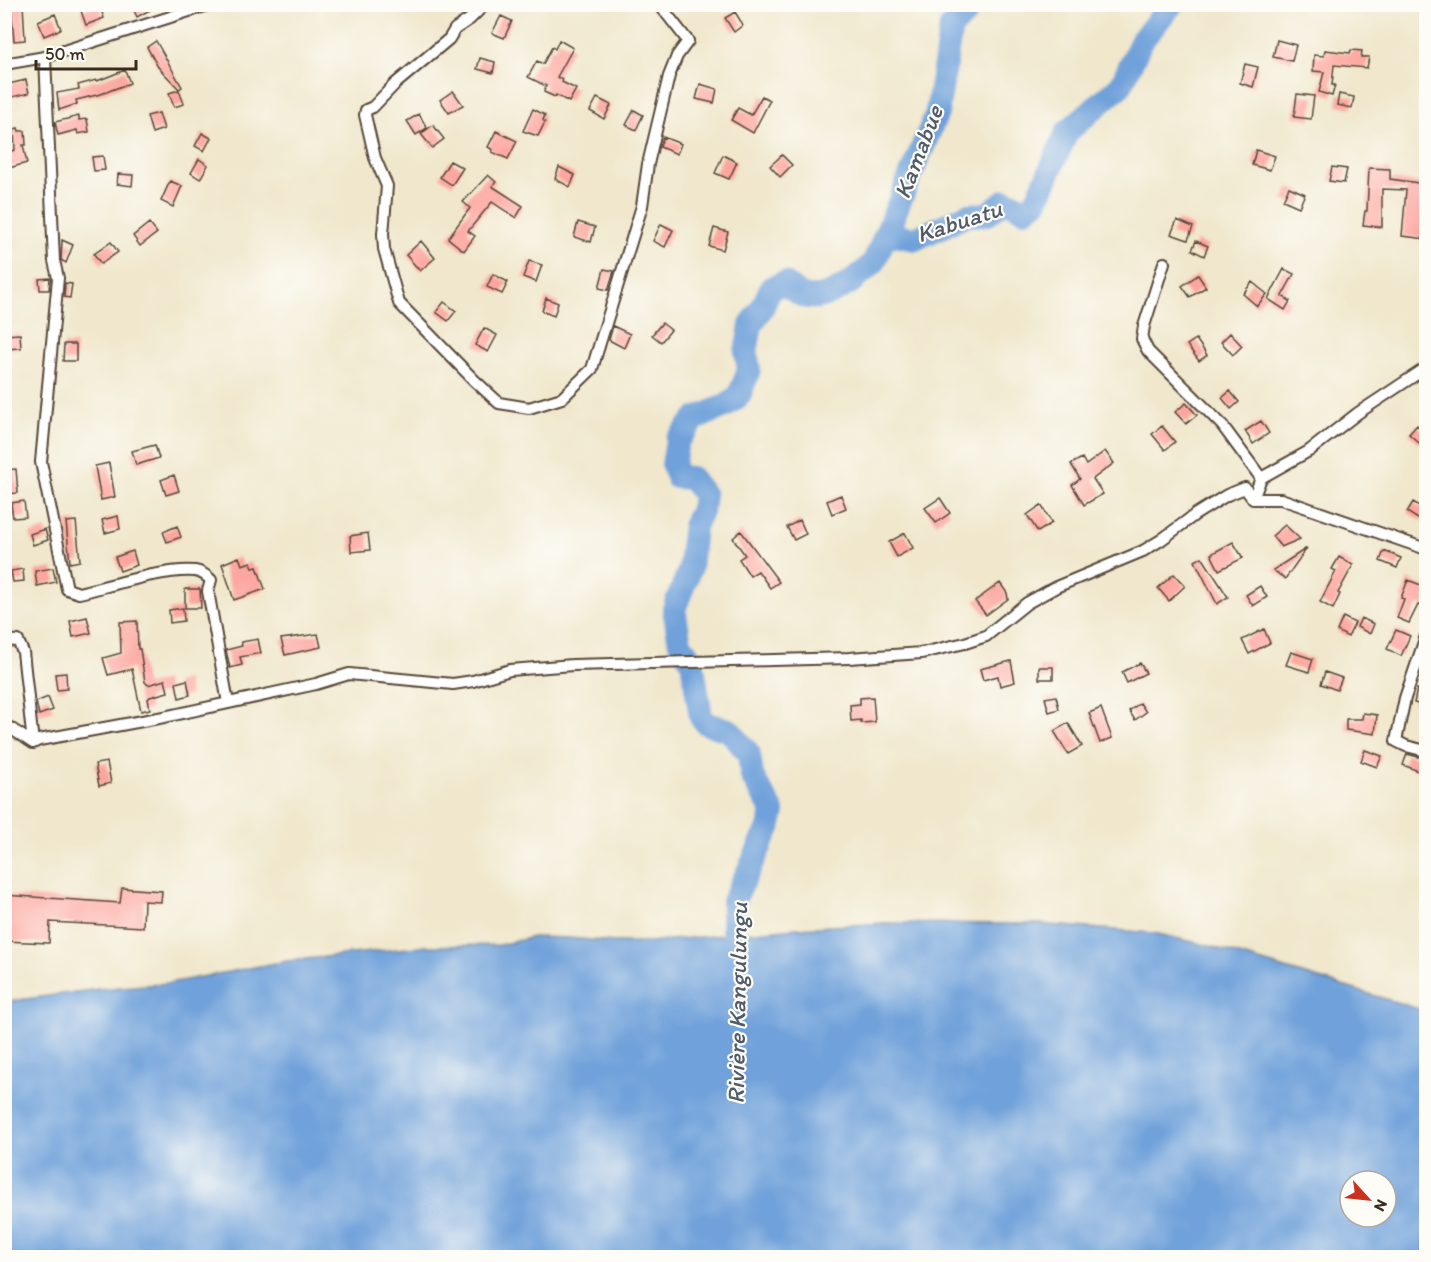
<svg xmlns="http://www.w3.org/2000/svg" width="1431" height="1262" font-family="Itim,sans-serif">
<style>
.water{fill:#6fa1da;stroke:#55667c;stroke-width:1.5;fill-rule:evenodd}
.lines{fill:none;stroke-linecap:round;stroke-linejoin:round}
.river{stroke:#6fa1da;stroke-width:24}
.building{fill:#fda69f}
.minor-casing{stroke:#564638;stroke-width:14}
.minor{stroke:#fff;stroke-width:10}
.labels{text-anchor:middle;dominant-baseline:central;stroke-width:4.5;stroke-linejoin:round;paint-order:stroke}
.water-label{font-size:24px;font-style:italic;fill:#505a69;stroke:#fdfcf7}
</style>
<rect width="100%" height="100%" fill="#fdfcf7"/>
<filter id="ink" filterUnits="userSpaceOnUse"><feTurbulence type="fractalNoise" baseFrequency=".0167" numOctaves="2"/><feDisplacementMap in="SourceGraphic" scale="12" xChannelSelector="R" yChannelSelector="G"/><feConvolveMatrix kernelMatrix="1 2 1 2 8 2 1 2 1" color-interpolation-filters="sRGB"/></filter>
<filter id="wash" filterUnits="userSpaceOnUse"><feTurbulence type="fractalNoise" baseFrequency=".008" numOctaves="4" result="noise"/><feDisplacementMap in="SourceGraphic" scale="24" xChannelSelector="R" yChannelSelector="G"/><feGaussianBlur stdDeviation="1.35" result="paint"/><feColorMatrix in="noise" values="0 0 0 0 0 0 0 0 0 0 0 0 0 0 0 0 0 1.4 0 .05"/><feComposite in="paint" operator="in"/></filter>
<g filter="url(#wash)">
<rect width="100%" height="100%" fill="#f0e7cc"/>
<path class="water" d="M885,923L1037,924L1154,933L1206,945L1426,1011V1257H5V1002L98,989L169,983L287,961L426,946L499,945L533,937L569,938L615,942H649L797,928ZM1350,1181H1386V1217H1350Z"/>
<g class="lines">
<path class="river" d="M886,233L915,239L967,215L988,214L1004,201C1014,202 1016,207 1025,210L1036,202L1067,132L1121,85L1142,40L1172,4
M734,965L733,902L769,828L773,812L752,776L749,754L729,730L707,724L701,717L692,661L680,643L674,609L690,569L694,526L702,509L704,495L691,478L677,477L673,465L677,441L695,419L725,406L739,396L749,370L746,352L751,325L763,306L771,288L784,283C790,287 797,294 804,296C827,303 859,278 874,262L937,113L951,27L965,15L970,4"/>
</g>
<g id="blocks">
<path class="building" d="M11,4H23L25,40L14,41Z
M99,4L104,18L86,25L81,11Z
M131,4H161L137,17Z
M735,12L743,25L734,32L725,18Z
M55,14L61,29L44,36L38,21Z
M501,16L512,21L504,38L492,33Z
M559,40L573,48L557,77L563,79L562,82L576,89L569,102L556,95L555,97L544,92L546,86L528,77L537,61L543,64L552,47L555,49Z
M1277,40L1296,45L1292,61L1273,57Z
M156,41L182,87L179,89L158,67L147,47Z
M1325,50L1350,53L1351,50L1362,51L1361,57H1369L1367,68L1334,65L1332,85H1335L1332,96L1319,92L1324,72L1313,71L1314,55L1324,56Z
M480,58L495,62L493,73L477,69Z
M1245,64L1258,67L1253,87L1240,83Z
M125,70L130,83L101,94L76,100L77,104L59,110L57,93L79,89L78,85L96,80L97,81Z
M26,80L29,93L4,99V85Z
M700,84L717,89L714,103L696,99Z
M179,90L184,104L174,107L169,93Z
M453,91L463,105L449,113L440,100Z
M1297,94L1314,96L1311,119L1294,117Z
M1339,94L1354,97L1352,108L1337,105Z
M762,96L770,100L753,133L731,120L738,108L751,115Z
M597,98L611,105L604,119L590,111Z
M533,109L545,115L543,120L545,122L538,136L523,131Z
M634,110L643,115L636,130L626,125Z
M159,113L164,129L152,133L147,116Z
M419,114L427,128L416,135L407,121Z
M79,116V120L87,119L89,132L78,134L77,130L58,135L55,122Z
M433,125L444,139L432,148L421,134Z
M18,128L19,131H25L26,145H23L27,163L9,168L6,153L15,150L14,129Z
M496,131L517,141L508,159L492,152L493,150L488,147Z
M202,133L211,138L204,151L195,146Z
M663,137L681,144L677,154L660,147Z
M1256,150L1275,156L1270,170L1252,165Z
M723,155L737,162L729,179L715,173Z
M782,155L792,165L780,177L770,166Z
M103,156L105,170L94,171L92,157Z
M199,159L208,165L200,179L191,173Z
M450,161L463,168L452,185L440,177Z
M559,167L575,175L570,187L555,179Z
M1332,167L1347,169L1344,183L1329,181Z
M1369,168L1390,169V179L1426,184V239L1402,236L1406,190L1382,189V227L1363,225L1365,211H1367Z
M118,174L133,175L132,186L117,184Z
M488,175L496,182L492,186L523,206L516,218L492,202L468,231L475,236L464,251L448,238L470,208L463,202Z
M170,181L182,186L173,207L161,201Z
M1289,187L1305,194L1299,207L1283,200Z
M1177,220L1193,227L1188,240L1171,234Z
M578,222L595,227L591,242L574,237Z
M149,223L157,233L140,246L133,236Z
M661,224L673,230L665,247L653,241Z
M714,228L728,232L723,250L709,246Z
M62,240L73,245L66,263L61,260Z
M421,241L435,258L420,271L406,255Z
M1196,241L1208,246L1204,256L1192,250Z
M111,242L118,252L101,264L94,254Z
M529,261L542,265L536,282L523,277Z
M604,269L614,271L608,290L599,288Z
M1284,269L1294,274L1282,296L1290,301L1285,310L1268,299Z
M493,274L508,282L502,294L487,287Z
M1198,275L1206,287L1190,297L1182,286Z
M50,278L49,290H40L39,279Z
M1252,282L1267,294L1257,306L1243,294Z
M65,283L72,284L70,298L64,297Z
M546,298L558,303L554,316L542,311Z
M444,302L456,311L448,321L436,312Z
M662,323L671,330L661,342L652,335Z
M613,326L630,334L624,348L609,340Z
M484,328L497,335L488,352L475,345Z
M1230,333L1242,346L1233,355L1221,342Z
M20,334L21,348L4,349V335Z
M1196,339L1207,355L1199,361L1187,345Z
M64,344H76V361H63Z
M1230,391L1239,402L1231,409L1222,398Z
M1186,403L1197,415L1186,424L1175,412Z
M1261,421L1269,433L1253,444L1245,431Z
M1417,425L1426,434V449L1409,434Z
M1162,426L1175,442L1165,450L1152,434Z
M155,445L159,458L136,465L132,451Z
M1105,451L1114,463L1093,479L1103,494L1084,505L1072,485L1080,479L1071,464L1082,458L1086,465Z
M109,463L115,497L101,500L95,466Z
M16,469L18,493L4,494V470Z
M174,475L179,491L166,495L161,480Z
M841,495L846,508L832,514L827,501Z
M940,498L950,513L936,523L925,508Z
M24,501L26,517L13,518L11,503Z
M1413,502L1426,510L1421,521L1407,512Z
M1041,505L1052,523L1038,532L1027,515Z
M118,516L120,529L105,533L102,520Z
M800,520L806,534L794,540L787,527Z
M76,521L80,561L70,563L66,522Z
M1285,525L1300,539L1281,547L1272,536Z
M177,526L181,537L167,542L163,532Z
M45,529L48,540L33,545L30,534Z
M741,531L779,582L770,588L758,571L750,576L739,559L745,555L733,538Z
M368,533L370,550L351,552L350,536Z
M905,533L913,548L897,557L889,542Z
M1233,542L1243,558L1219,570L1211,554Z
M1307,548L1285,579L1273,570Z
M133,551L137,565L120,571L115,557Z
M1384,551L1401,558L1397,568L1380,561Z
M239,557L242,565L251,562L253,568L257,567L265,589L234,600L222,564Z
M1202,557L1228,597L1217,604L1195,561Z
M1339,557L1353,565L1338,593L1340,594L1333,609L1320,602L1336,571L1332,569Z
M53,568L56,582L37,586L35,571Z
M23,569L24,581L13,582L11,571Z
M1174,574L1185,586L1169,601L1158,588Z
M1408,580L1426,587V601L1424,607L1418,605L1409,623L1397,618L1404,599L1401,598Z
M1000,583L1007,593L1008,599L986,615L975,601Z
M1260,586L1267,597L1253,606L1246,595Z
M185,589H200L201,608H185Z
M183,608L184,621L170,623L169,610Z
M87,617L91,633L73,637L70,621Z
M1343,617L1355,623L1348,637L1337,631Z
M1361,618L1374,624L1370,634L1357,627Z
M137,621L138,649H140L145,682L148,685L165,680L168,692L150,697L148,699L150,709L141,711L132,669L108,675L103,658L121,653L120,622Z
M1264,629L1270,643L1249,654L1242,640Z
M1396,630L1410,636L1401,656L1387,649Z
M318,634L321,647L285,655L281,639Z
M258,639L261,653L240,657L242,665L230,668L226,650L242,646L241,642Z
M1291,652L1313,659L1309,672L1286,665Z
M1011,661L1015,682L1000,686L998,676L983,680L980,669Z
M1140,663L1146,673L1127,683L1122,672Z
M1039,667H1053V679H1039Z
M1325,672L1342,678L1337,690L1321,684Z
M66,673L67,689L57,690L55,674Z
M187,680L190,695L179,698L176,683Z
M1417,689L1426,692V706L1414,703Z
M1056,696L1059,709L1049,712L1045,698Z
M48,697L53,710L39,715L36,702Z
M873,697L875,722L861,723V720L851,721L850,705L860,704V698Z
M1140,703L1146,712L1135,720L1129,711Z
M1101,708L1112,738L1100,743L1089,713Z
M1363,713L1377,715L1375,734L1346,730V719H1362Z
M1068,723L1082,746L1068,754L1054,731Z
M1365,750L1382,756L1377,767L1361,761Z
M1407,754L1426,759V774L1403,765Z
M107,762L111,783L99,786L95,764Z
M122,888L162,891L161,902L144,901L143,927L50,922L49,943L4,941V895L120,903Z"/>
</g>
</g>
<g filter="url(#ink)">
<use href="#blocks" fill-opacity="0" stroke="#564638" stroke-width="1.5"/>
<g class="lines">
<defs>
<path id="minor" d="M485,4L470,19L455,29L449,39L395,84L373,107L366,110L365,115L375,158L387,186L383,234L384,249L399,303L474,380L499,403L529,408L562,398L592,369L642,206L648,164L669,76L677,56L688,41L659,4
M45,57L54,261L58,278L41,462L67,589L79,593C110,586 165,568 195,571C202,572 206,575 211,580L208,591L228,703
M4,64L45,57L211,4
M1164,263L1144,326L1142,339L1148,351L1222,425L1261,478
M1253,499L1261,478L1309,451L1358,413L1426,368
M1253,499H1281L1426,549
M1426,636L1405,698L1396,741L1406,746L1426,751
M4,640L18,641L23,652L33,743
M4,724L33,743L39,740L164,717L316,684L349,674L453,684L473,681L510,670L573,665L849,658L922,653L965,643L986,636L1027,603L1056,587L1143,551L1161,540L1196,514L1227,495L1245,488L1253,499"/>
</defs>
<use href="#minor" class="minor-casing"/>
<use href="#minor" class="minor"/>
</g>
</g>
<g class="labels">
<g class="water-label">
<text transform="translate(918 152) rotate(-69)">Kamabue</text>
<text transform="translate(959 221) rotate(-18)">Kabuatu</text>
<text transform="translate(737 1003) rotate(-89)">Rivière Kangulungu</text>
</g>
</g>
<rect width="1431" height="1262" fill="none" stroke="#fdfcf7" stroke-width="24"/>
<g transform="translate(1368 1199) rotate(117)"><circle r="28" fill="#fdfcf7" stroke="#afa8a0" stroke-width="1.5"/>
<path d="M0-4.5L10 22L0 15L-10 22Z" fill="#c8321e"/>
<text y="-9" font-size="16" font-weight="bold" text-anchor="middle" fill="#3b2a1e">N</text>
</g>
<path d="M36 60v9h100v-9" fill="none" stroke="#3b2a1e" stroke-width="3"/>
<text x="45" y="60" font-size="18" fill="#3b2a1e" stroke="#fdfcf7" stroke-width="4.5" paint-order="stroke">50 m</text>
</svg>
